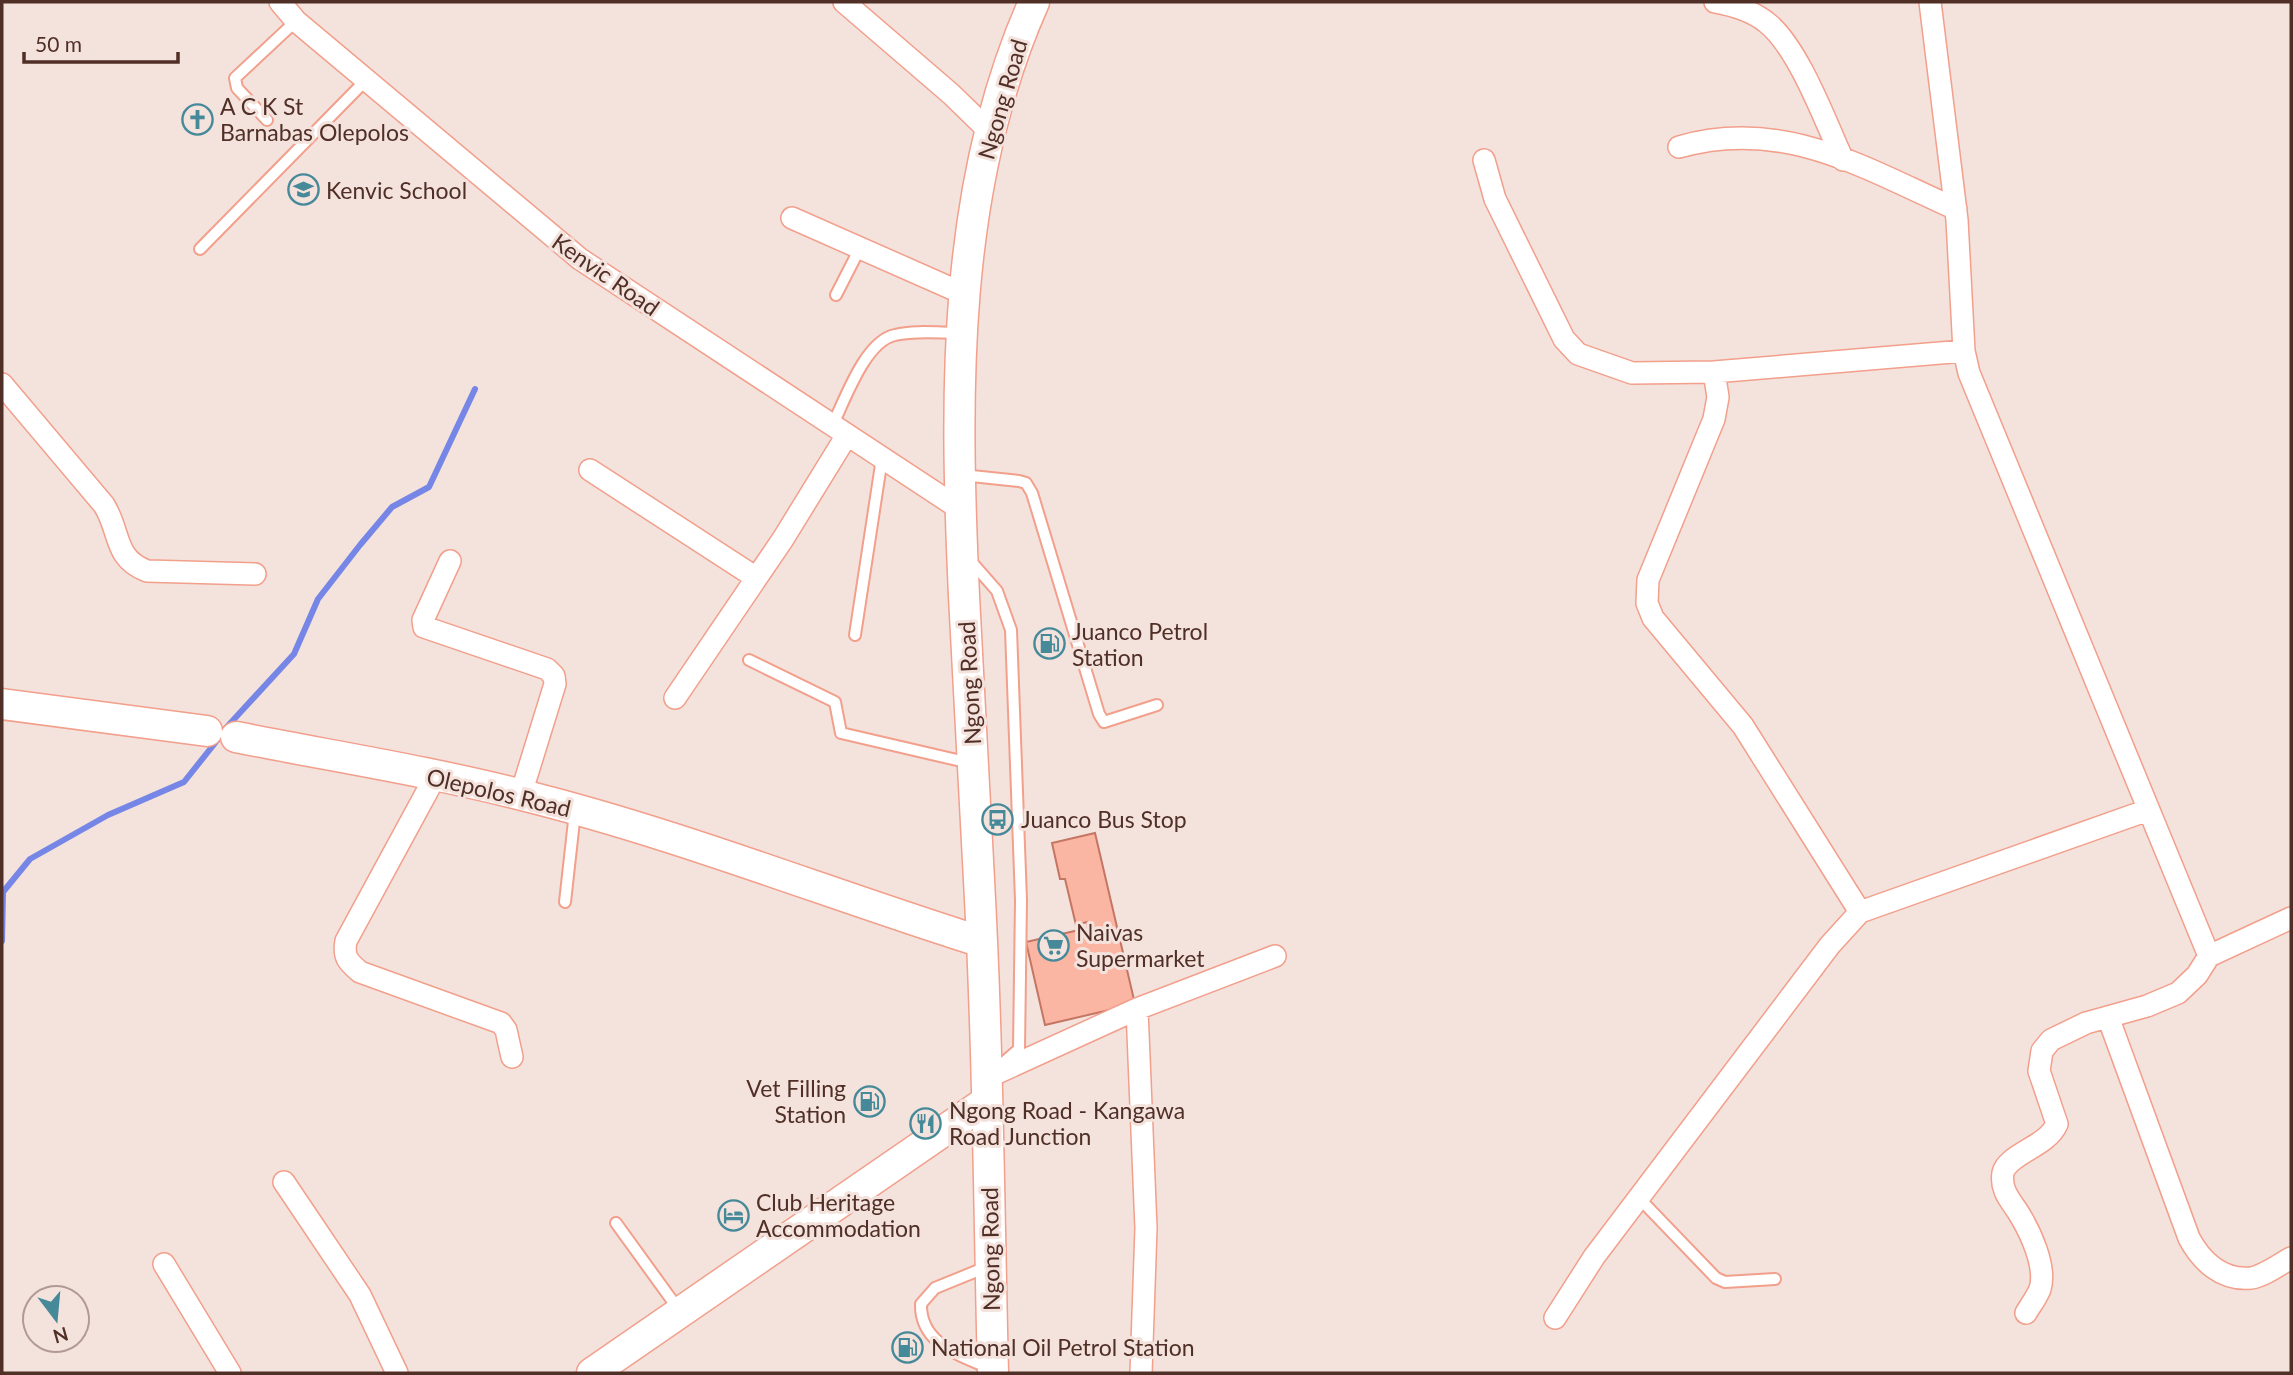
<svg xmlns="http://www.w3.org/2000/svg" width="2293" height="1375" font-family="Lato,sans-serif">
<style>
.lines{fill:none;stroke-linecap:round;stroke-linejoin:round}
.stream{stroke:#7686e6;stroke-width:6}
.building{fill:#fbb5a3;stroke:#c47663;stroke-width:2}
.lane-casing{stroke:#f29f8b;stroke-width:14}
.street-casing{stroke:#f29f8b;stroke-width:24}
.secondary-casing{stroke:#f29f8b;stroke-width:33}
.lane{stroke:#fff;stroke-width:10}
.street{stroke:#fff;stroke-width:21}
.secondary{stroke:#fff;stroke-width:30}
.labels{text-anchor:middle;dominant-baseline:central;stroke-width:6;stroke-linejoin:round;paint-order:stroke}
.street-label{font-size:23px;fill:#502f26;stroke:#f4e2dd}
.poi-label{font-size:23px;fill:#502f26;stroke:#f4e2dd;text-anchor:start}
</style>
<rect width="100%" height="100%" fill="#f4e2dd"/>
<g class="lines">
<path class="stream" d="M225,729L294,654L318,599L360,545L392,507L429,487L475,389
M2,941L3,892L30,859L108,815L184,782L219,738"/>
</g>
<path class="building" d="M1095,833L1135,1004L1045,1025L1026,942L1088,928L1087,922L1076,925L1065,879H1060L1052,843Z"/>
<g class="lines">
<defs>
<path id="lane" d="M267,120L237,88L235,78L296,21
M200,249L366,80
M836,295L860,248
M832,426C845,400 865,341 895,335C915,330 939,333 960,333
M962,475L1019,481L1026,483L1032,493L1099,714L1104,722L1157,705
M969,559L997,591L1011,630L1021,900L1019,1049L1004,1062
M855,635L882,458
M749,660L835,702L841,733L970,763
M565,902L575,812
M1639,1198L1716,1278L1725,1282L1775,1279
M616,1223L679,1310
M989,1266L935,1288L921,1304C920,1344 960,1355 991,1369"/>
<path id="street" d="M280,2L296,21L580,259L960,509
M844,2L951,94L988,130
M1715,2C1732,5 1752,11 1766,22C1798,46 1826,123 1843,160
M1930,2L1957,220L1964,351L1969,373L2209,956
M1679,147C1783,117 1864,168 1956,209
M1484,160L1495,199L1564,339L1578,354L1632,373L1714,372L1964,351
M792,218L964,294
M1714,372L1718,397L1714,419L1648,580L1647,603L1653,618L1743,726L1860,912
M2,384L104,505C121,532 113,558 147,571L255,574
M590,470L755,577
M450,561L423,620L424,627L547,669L554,676L555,684L521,794
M675,698L783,539L847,435
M435,777L346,941C343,957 348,962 360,972L501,1023L506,1030L512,1057
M1137,1009L1146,1228L1141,1373
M2108,1017L2189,1238C2201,1261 2222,1281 2251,1278C2264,1276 2280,1264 2291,1258
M986,1078L1137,1009L1275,956
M284,1182L360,1295L397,1373
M164,1264L230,1373
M2026,1313C2030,1306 2037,1297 2040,1289C2047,1267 2030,1231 2018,1212C2010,1200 2000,1189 2003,1173C2007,1154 2047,1147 2057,1124L2039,1071L2042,1051L2051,1040L2086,1023L2147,1006L2178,993L2197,975L2209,956L2291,918
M1555,1318L1594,1257L1830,945L1860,912L2148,810"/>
<path id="secondary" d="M2,704L207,731
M236,737C331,756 428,771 522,795C679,834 829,894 982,942
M592,1373L987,1101
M993,1373C989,1209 988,1044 979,880C974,786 969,691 964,596C955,396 951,188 1034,2"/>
</defs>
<use href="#lane" class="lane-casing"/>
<use href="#street" class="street-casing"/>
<use href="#secondary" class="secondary-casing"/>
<use href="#lane" class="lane"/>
<use href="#street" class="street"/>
<use href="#secondary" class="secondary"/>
</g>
<defs>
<symbol id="church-ring" viewBox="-11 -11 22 22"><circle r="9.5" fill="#f4e2dd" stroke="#468999" stroke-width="1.5"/><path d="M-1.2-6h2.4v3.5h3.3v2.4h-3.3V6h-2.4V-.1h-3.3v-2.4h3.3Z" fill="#468999"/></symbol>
<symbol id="school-ring" viewBox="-11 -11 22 22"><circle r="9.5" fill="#f4e2dd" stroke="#468999" stroke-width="1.5"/><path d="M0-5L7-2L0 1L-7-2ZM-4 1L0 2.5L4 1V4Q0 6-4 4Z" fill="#468999"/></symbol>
<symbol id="fuel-ring" viewBox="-11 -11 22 22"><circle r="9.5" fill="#f4e2dd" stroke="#468999" stroke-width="1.5"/><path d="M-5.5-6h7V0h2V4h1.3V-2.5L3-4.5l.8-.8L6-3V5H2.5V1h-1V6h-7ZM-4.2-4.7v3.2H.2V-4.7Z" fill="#468999"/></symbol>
<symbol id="bus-ring" viewBox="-11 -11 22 22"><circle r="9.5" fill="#f4e2dd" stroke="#468999" stroke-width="1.5"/><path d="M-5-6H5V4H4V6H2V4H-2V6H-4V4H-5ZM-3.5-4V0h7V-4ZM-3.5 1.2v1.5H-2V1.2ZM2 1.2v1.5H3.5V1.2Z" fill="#468999"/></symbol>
<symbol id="supermarket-ring" viewBox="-11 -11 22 22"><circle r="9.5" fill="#f4e2dd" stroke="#468999" stroke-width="1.5"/><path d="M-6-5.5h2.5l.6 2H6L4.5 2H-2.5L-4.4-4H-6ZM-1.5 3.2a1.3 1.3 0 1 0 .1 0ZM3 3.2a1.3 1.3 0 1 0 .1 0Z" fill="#468999"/></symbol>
<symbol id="restaurant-ring" viewBox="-11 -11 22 22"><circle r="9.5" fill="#f4e2dd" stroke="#468999" stroke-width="1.5"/><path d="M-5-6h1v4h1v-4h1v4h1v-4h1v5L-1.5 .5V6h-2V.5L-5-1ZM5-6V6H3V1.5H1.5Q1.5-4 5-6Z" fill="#468999"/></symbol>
<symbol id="hotel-ring" viewBox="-11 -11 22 22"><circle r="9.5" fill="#f4e2dd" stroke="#468999" stroke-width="1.5"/><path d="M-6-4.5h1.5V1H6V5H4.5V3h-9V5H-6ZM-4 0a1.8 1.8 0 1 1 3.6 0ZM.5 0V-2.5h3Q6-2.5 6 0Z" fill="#468999"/></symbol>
</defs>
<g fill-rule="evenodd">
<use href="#church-ring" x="180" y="102" width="35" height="35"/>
<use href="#school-ring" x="286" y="172" width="35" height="35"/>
<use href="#fuel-ring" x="1032" y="626" width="35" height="35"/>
<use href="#bus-ring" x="980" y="802" width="35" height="35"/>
<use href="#supermarket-ring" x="1036" y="928" width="35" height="35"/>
<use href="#fuel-ring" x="852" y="1084" width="35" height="35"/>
<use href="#restaurant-ring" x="908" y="1106" width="35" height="35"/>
<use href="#hotel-ring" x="716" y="1198" width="35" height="35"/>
<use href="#fuel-ring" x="890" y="1330" width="35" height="35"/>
</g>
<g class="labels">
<g class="street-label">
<text transform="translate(1002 99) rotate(-74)">Ngong Road</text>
<text transform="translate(606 274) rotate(35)">Kenvic Road</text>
<text transform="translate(969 683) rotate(-93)">Ngong Road</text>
<text transform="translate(499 792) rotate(13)">Olepolos Road</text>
<text transform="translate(990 1249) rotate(-91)">Ngong Road</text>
</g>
<g class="poi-label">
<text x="220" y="106">A C K St<tspan x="220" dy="26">Barnabas Olepolos</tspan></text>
<text x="326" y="190">Kenvic School</text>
<text x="1072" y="631">Juanco Petrol<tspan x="1072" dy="26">Station</tspan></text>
<text x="1021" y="819">Juanco Bus Stop</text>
<text x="1076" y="932">Naivas<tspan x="1076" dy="26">Supermarket</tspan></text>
<text x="846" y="1088" text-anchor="end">Vet Filling<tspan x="846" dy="26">Station</tspan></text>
<text x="949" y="1110">Ngong Road - Kangawa<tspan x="949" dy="26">Road Junction</tspan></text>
<text x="756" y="1202">Club Heritage<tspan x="756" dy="26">Accommodation</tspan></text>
<text x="931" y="1347">National Oil Petrol Station</text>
</g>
</g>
<rect width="2293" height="1375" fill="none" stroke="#502f26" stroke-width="7"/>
<g transform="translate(56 1319) rotate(164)"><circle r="33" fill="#f4e2dd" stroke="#b29a94" stroke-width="2"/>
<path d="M0-5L12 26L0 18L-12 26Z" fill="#468999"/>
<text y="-10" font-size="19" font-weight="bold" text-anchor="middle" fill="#502f26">N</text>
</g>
<path d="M24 52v10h154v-10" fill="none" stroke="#502f26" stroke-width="3.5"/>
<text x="35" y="52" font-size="21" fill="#502f26" stroke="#f4e2dd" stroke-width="5" paint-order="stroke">50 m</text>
</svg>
